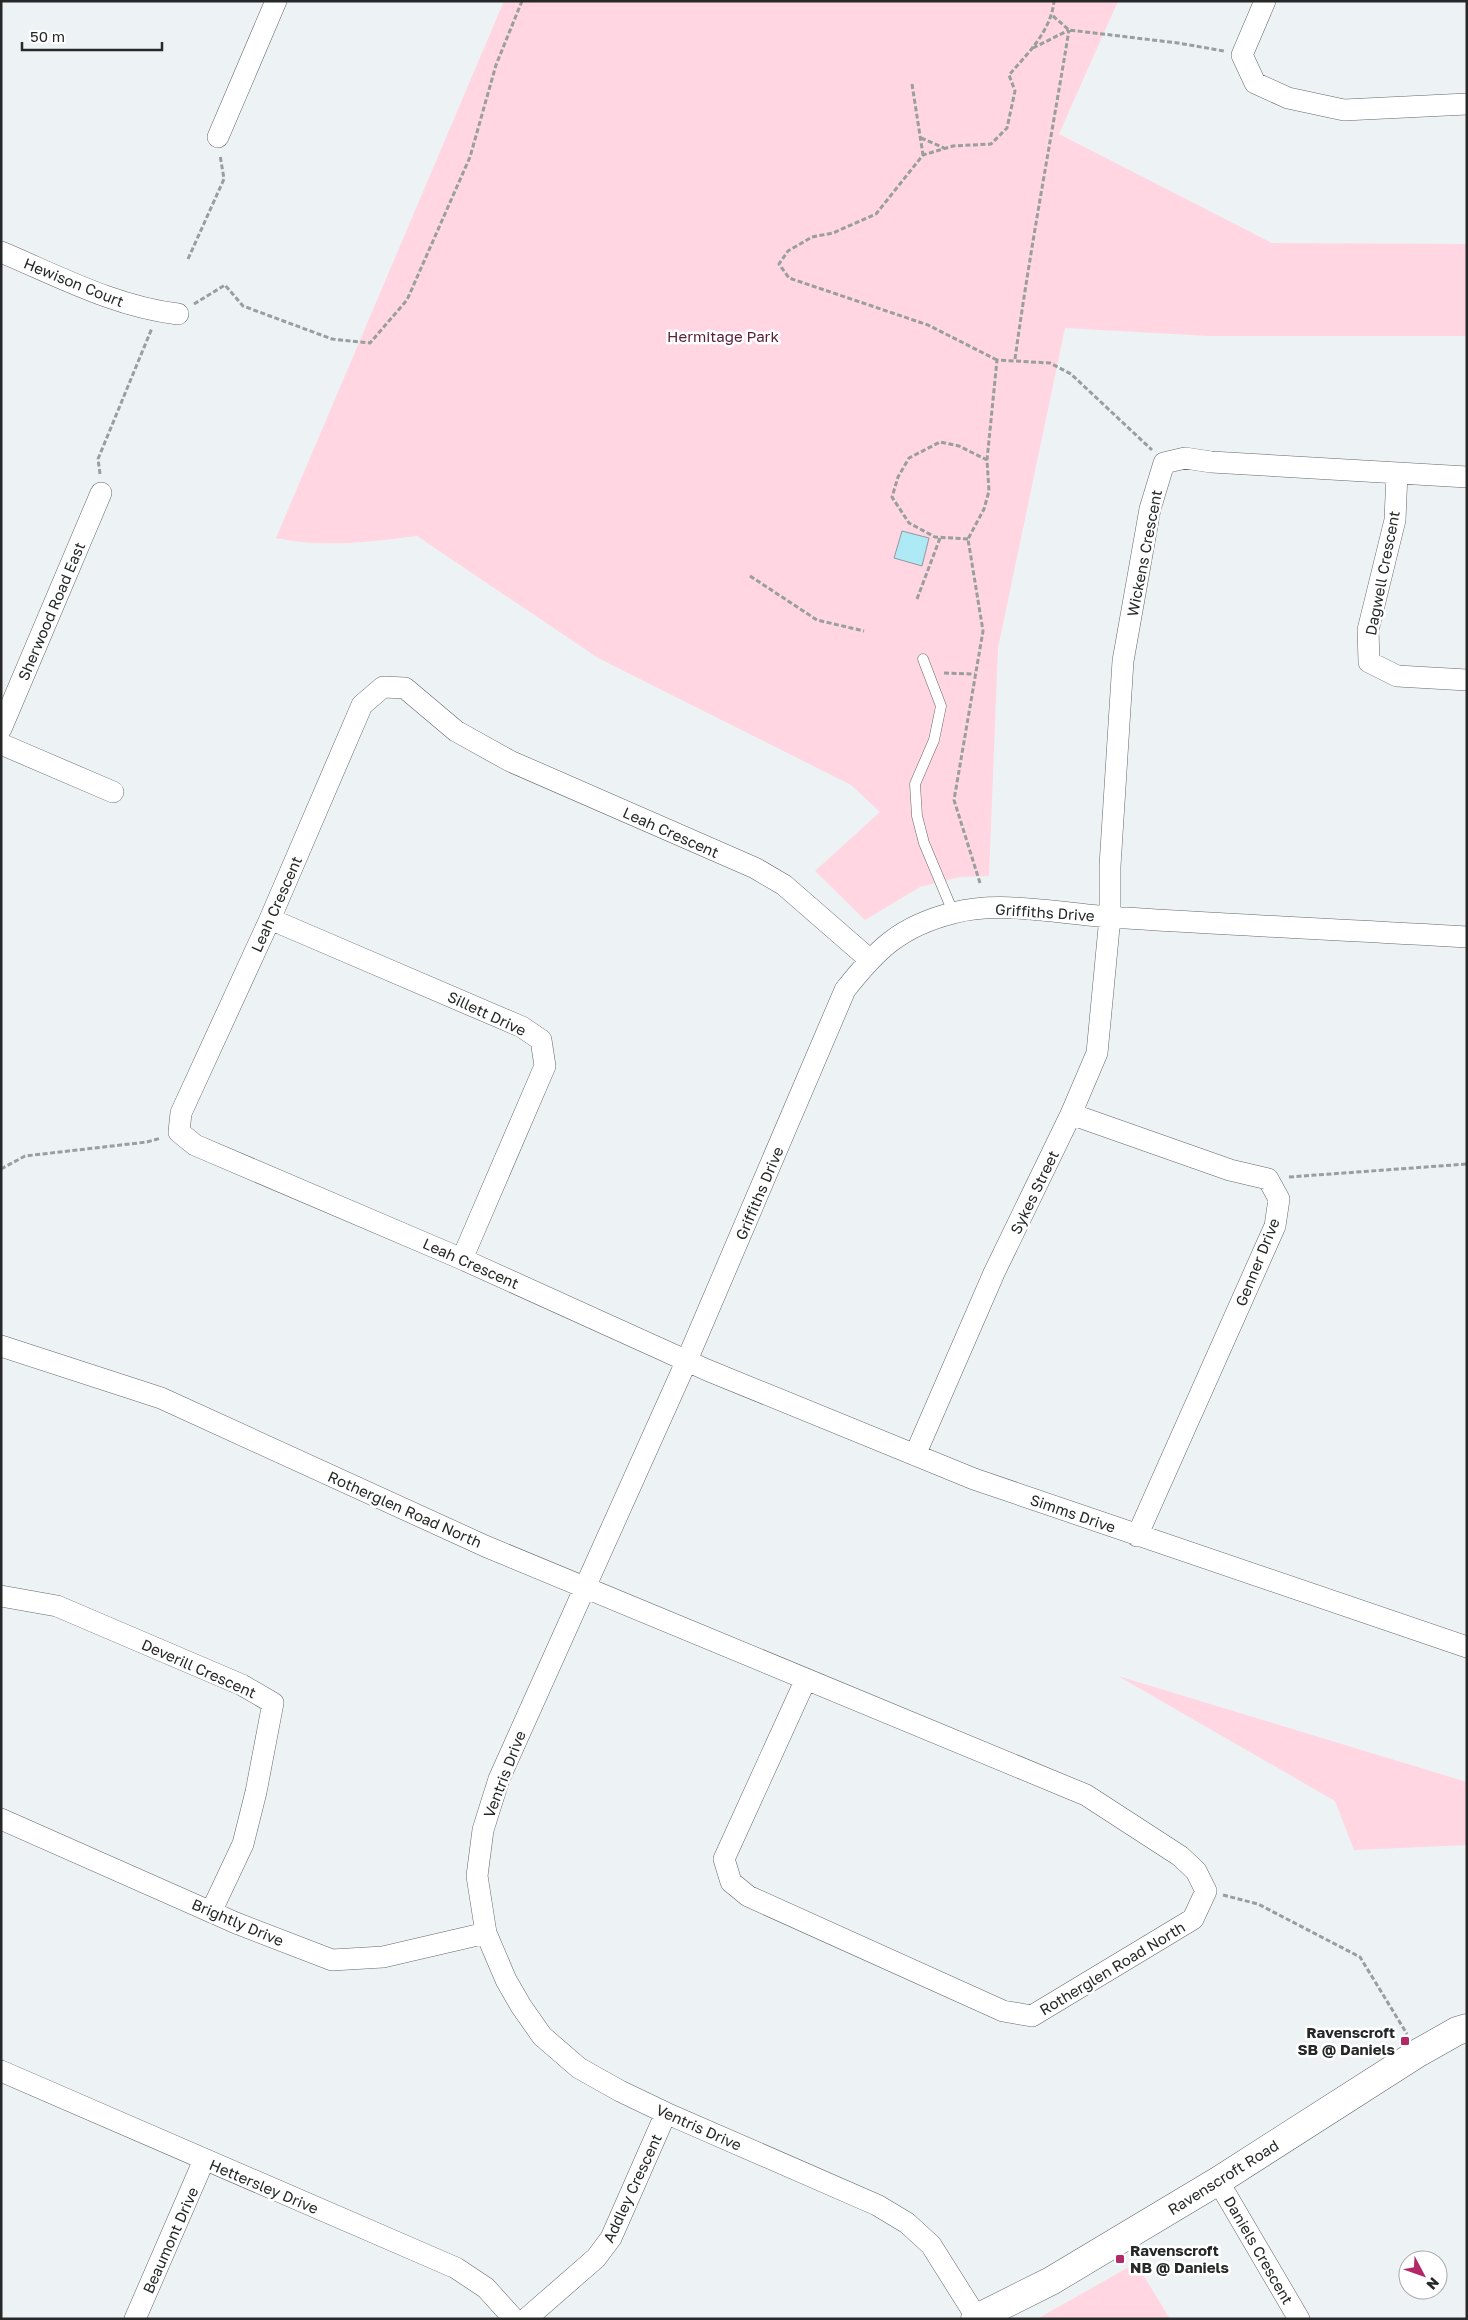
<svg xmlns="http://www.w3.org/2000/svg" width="1468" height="2320" font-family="'Golos Text',sans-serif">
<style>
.green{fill:#ffd6e2}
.building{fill:#aee9f6;stroke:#939899}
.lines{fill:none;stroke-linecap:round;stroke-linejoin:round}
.lane-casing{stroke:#636869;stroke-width:11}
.street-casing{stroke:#636869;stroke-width:22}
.secondary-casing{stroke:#636869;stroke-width:29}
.path{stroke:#999e9e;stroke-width:3;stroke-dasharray:5 2.5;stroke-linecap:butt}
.lane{stroke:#fff;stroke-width:10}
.street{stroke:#fff;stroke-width:21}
.secondary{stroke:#fff;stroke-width:28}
.poi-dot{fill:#b32967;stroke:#fff;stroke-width:2}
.labels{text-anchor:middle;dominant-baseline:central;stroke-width:5;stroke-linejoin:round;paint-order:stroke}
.street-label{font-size:15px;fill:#262828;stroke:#fff}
.park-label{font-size:15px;fill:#5d2138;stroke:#fff}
.poi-label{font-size:15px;font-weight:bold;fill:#262828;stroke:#fff;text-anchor:end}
</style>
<rect width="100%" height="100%" fill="#edf3f4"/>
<path class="green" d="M504,1H1118L1059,134L1272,243L1467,244V336H1209L1065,328L998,648L989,876L960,877L920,887L865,920L815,871L880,812L851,785L598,658L417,536C370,542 323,548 276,538Z
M1118,1676L1467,1782V1845L1354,1850L1335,1801Z
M1136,2263L1170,2319H1037Z"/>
<path class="building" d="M902,531L929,538L922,566L894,558Z"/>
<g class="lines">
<defs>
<path id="lane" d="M923,659L941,706L934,740L915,784L917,816L924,843L953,912"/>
<path id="street" d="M1265,1L1242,55L1255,83L1288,98L1344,110L1467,104
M218,137L276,1
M1,252C58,276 116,307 178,314
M1397,473L1395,520L1368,630L1369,662L1397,676L1467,680
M1,729L101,493
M1,744L113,792
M270,919L522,1027L541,1040L545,1066L462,1259
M869,959L784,885L755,868L510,761L456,731L405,688L383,687L362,705L270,919L181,1113L179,1132L195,1145L462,1259L707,1370L974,1479L1467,1647
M1071,1114L1230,1170L1268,1179L1279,1199L1275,1226L1137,1536
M1,1346L161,1398L485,1546L1086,1795L1180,1856L1196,1871L1206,1891L1193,1919L1032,2016L1003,2011L748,1896L731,1882L724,1859L806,1679
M915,1455L994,1273L1071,1114L1097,1053L1110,917V866L1123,661L1150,509L1164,463L1185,458L1211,462L1467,477
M1,1596L57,1606L242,1685L273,1703L256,1792L243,1844L211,1912
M1,1819L236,1923L332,1960L383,1957L486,1933
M1,2071L456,2268L486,2288L514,2319
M1218,2181L1299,2319
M977,2318L931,2245L907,2223L877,2205L666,2113L620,2091L579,2068L542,2036L521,2006L506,1980L486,1933L477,1876L483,1830L499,1779L687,1360L845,990C877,949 901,926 953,913C1002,900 1061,914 1111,917C1230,925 1348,930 1467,937
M135,2319L204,2160
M526,2319L596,2258L611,2238L666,2113"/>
<path id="secondary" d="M975,2319L1051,2281L1218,2181L1418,2053L1457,2031L1467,2028"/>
</defs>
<use href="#lane" class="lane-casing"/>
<use href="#street" class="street-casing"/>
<use href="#secondary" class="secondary-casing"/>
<path class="path" d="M1053,16L1069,30L1178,43L1224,51
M1033,48L1069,30
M912,84L923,155
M921,138L944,148
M188,259L224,179L220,155
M194,304L225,285L243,306L332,339L370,343L407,300L470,157L496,65L522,1
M1015,359C1030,249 1051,140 1069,30
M997,360L928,325L789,278L779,264L788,251L812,237L833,233L876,214L923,155L953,146L991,144L1007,128L1015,91L1009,75C1028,53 1051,31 1054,1
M100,474L98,459L152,328
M968,539L935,537L909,523L892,497L898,477L909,458L940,442L959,446L987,460
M750,576L817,620L864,631
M917,599L940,538
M944,673L975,674
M980,883L954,800L983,631L968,539L984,509L989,491L987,460L997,360L1050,363L1071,374L1152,450
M1,1169L25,1156L147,1142L161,1138
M1289,1177L1467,1164
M1223,1895L1258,1904L1360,1957L1407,2034"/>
<use href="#lane" class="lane"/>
<use href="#street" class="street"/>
<use href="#secondary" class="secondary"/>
</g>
<g class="poi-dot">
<rect x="1400" y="2036" width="10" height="10" rx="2.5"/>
<rect x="1115" y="2254" width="10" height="10" rx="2.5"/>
</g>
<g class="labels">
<g class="street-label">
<text transform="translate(74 282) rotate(22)">Hewison Court</text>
<text transform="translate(1144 553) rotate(-79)">Wickens Crescent</text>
<text transform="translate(1382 573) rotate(-79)">Dagwell Crescent</text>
<text transform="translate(51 611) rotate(-67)">Sherwood Road East</text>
<text transform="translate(671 832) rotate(24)">Leah Crescent</text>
<text transform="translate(276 904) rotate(-66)">Leah Crescent</text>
<text transform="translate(1045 912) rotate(4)">Griffiths Drive</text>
<text transform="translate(487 1013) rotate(25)">Sillett Drive</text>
<text transform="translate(1034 1192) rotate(-64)">Sykes Street</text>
<text transform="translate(759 1193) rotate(-67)">Griffiths Drive</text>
<text transform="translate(1257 1262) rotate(-68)">Genner Drive</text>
<text transform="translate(471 1263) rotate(24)">Leah Crescent</text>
<text transform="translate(405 1509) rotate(24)">Rotherglen Road North</text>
<text transform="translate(1073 1513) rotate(19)">Simms Drive</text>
<text transform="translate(199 1668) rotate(24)">Deverill Crescent</text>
<text transform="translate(504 1774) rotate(-69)">Ventris Drive</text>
<text transform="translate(238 1922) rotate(23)">Brightly Drive</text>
<text transform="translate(1112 1968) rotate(-31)">Rotherglen Road North</text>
<text transform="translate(699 2127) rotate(24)">Ventris Drive</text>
<text transform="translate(1223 2177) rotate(-32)">Ravenscroft Road</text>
<text transform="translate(264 2186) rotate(23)">Hettersley Drive</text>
<text transform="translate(632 2188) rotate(-65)">Addley Crescent</text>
<text transform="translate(170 2240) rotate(-66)">Beaumont Drive</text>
<text transform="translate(1259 2250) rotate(60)">Daniels Crescent</text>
</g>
<g class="park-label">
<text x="723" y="336">Hermitage Park</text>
</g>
<g class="poi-label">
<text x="1395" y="2032">Ravenscroft<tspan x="1395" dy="17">SB @ Daniels</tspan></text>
<text x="1130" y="2250" text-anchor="start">Ravenscroft<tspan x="1130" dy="17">NB @ Daniels</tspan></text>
</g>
</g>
<rect width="1468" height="2320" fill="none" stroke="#262828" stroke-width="5"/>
<g transform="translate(1423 2275) rotate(131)"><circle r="24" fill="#ffffff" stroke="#a8a9a9"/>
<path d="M0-4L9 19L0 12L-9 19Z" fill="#b32967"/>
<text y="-8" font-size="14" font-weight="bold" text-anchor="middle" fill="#262828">N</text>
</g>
<path d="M22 42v8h140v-8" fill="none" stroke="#262828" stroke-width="2.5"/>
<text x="30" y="42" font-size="15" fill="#262828" stroke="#ffffff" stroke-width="4" paint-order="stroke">50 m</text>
</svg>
